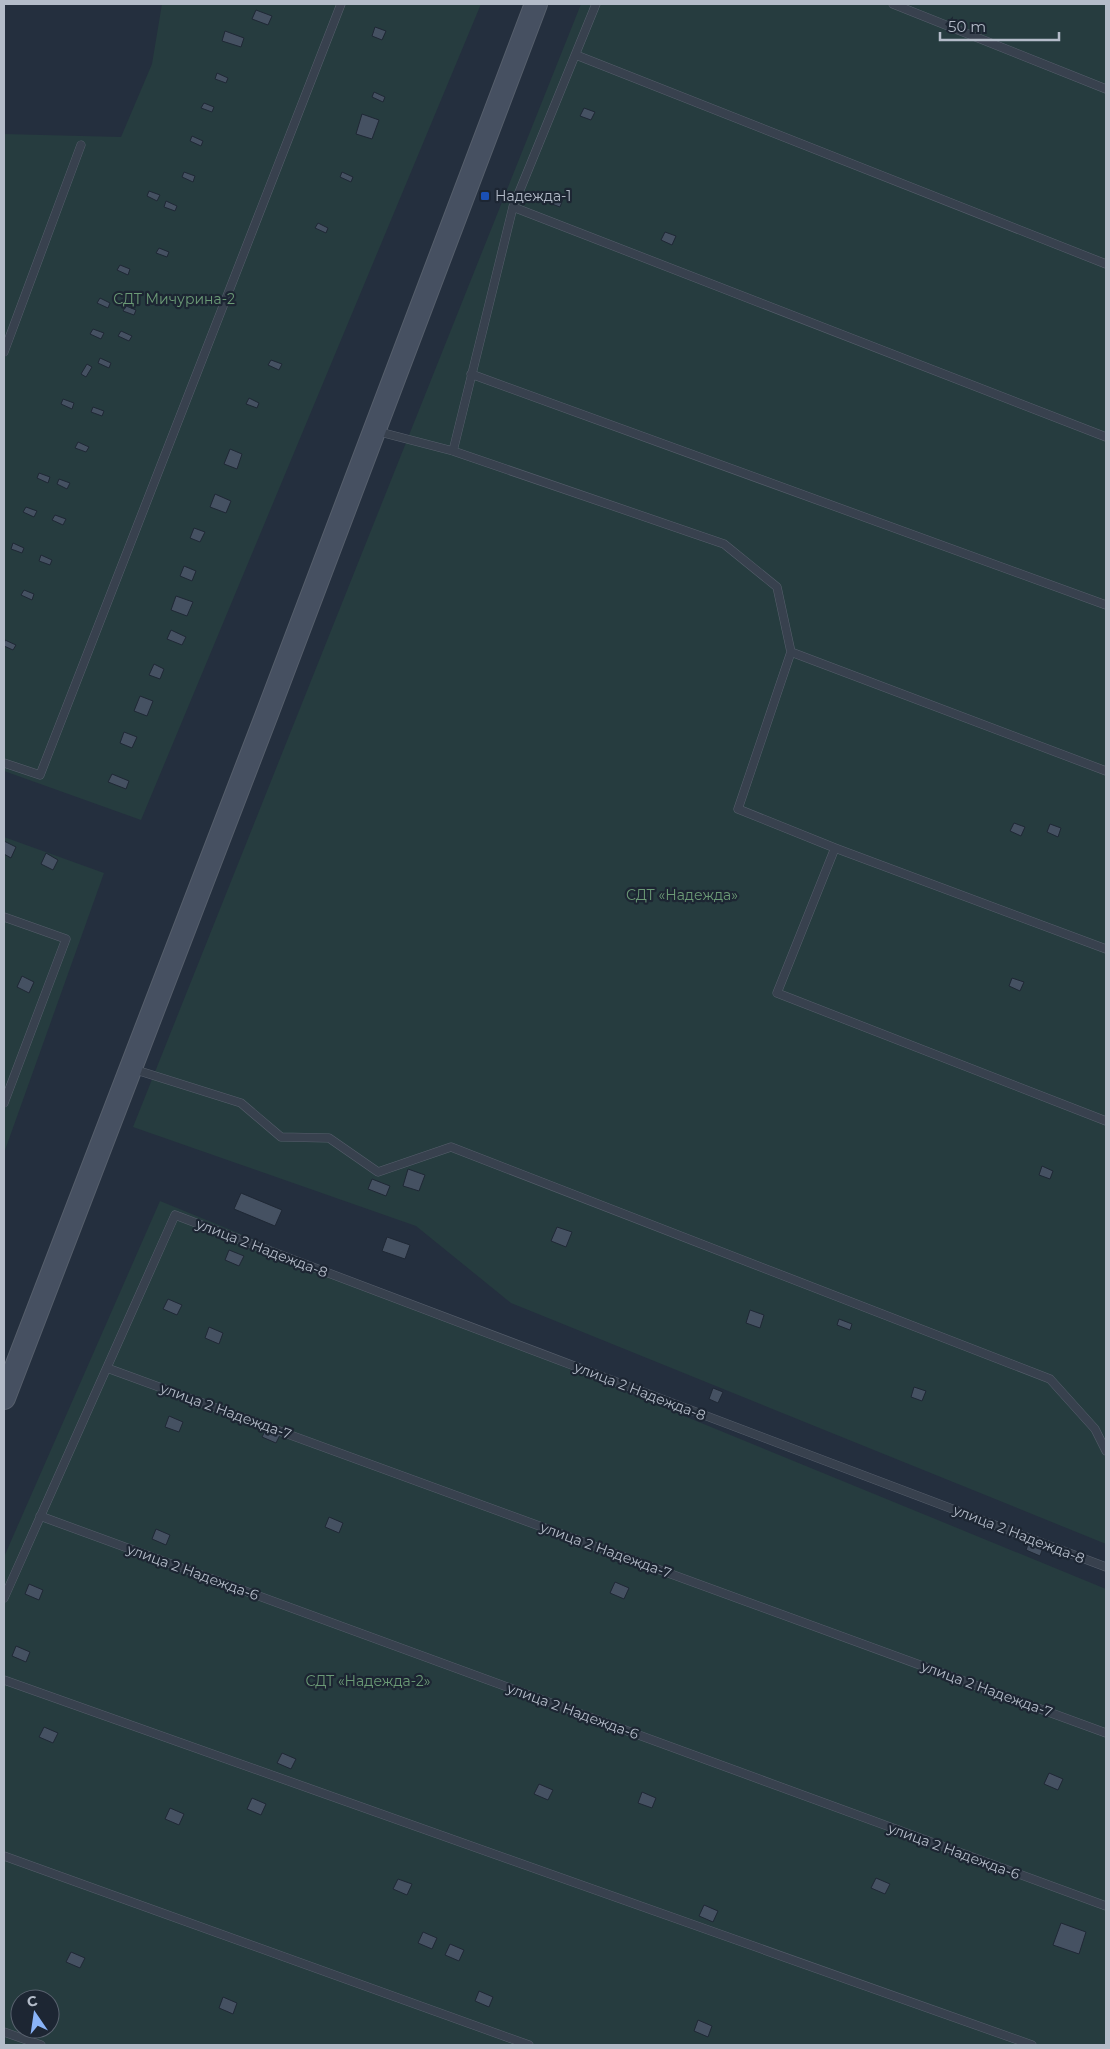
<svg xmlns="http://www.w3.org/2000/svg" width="1110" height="2049" font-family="Montserrat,sans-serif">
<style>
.green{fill:#263c3f;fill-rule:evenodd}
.building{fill:#455162;stroke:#1f2835}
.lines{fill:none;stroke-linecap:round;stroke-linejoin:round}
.lane-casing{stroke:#565f6c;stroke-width:9}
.secondary-casing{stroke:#565f6c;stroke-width:24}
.lane{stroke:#38414e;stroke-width:8}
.secondary{stroke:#465061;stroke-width:22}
.transit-dot{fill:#1a4fb4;stroke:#1d2633;stroke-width:2}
.labels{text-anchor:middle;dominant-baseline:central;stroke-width:4.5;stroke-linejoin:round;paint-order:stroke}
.poi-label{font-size:14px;fill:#b4bcc9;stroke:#1d2633;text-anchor:start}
.park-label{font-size:14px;fill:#6b9a76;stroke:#1d2633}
.street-label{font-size:14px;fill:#b4bcc9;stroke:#1d2633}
</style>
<rect width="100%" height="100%" fill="#242f3e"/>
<path class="green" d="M162,4H481L141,820L4,771V134L121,137L152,64Z
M581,4H1106V1544L511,1303L416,1226L133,1127Z
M4,837L104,873L4,1153Z
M160,1201L1106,1589V2045H4V1557ZM20,1999H50V2029H20Z"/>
<path class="building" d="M256,10L272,16L268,25L252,19Z
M375,27L386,31L382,40L372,36Z
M225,31L244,38L241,47L222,41Z
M217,73L228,78L226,83L215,79Z
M374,92L385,97L383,102L372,97Z
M204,103L214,107L212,112L201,108Z
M584,108L595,112L591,120L580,116Z
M362,114L379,120L372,139L356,134Z
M192,136L203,141L201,146L190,141Z
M184,172L195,176L193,182L182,177Z
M342,172L353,177L351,182L340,177Z
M149,191L160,195L157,201L147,196Z
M552,194L563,199L560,207L549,203Z
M166,201L177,206L175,211L164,207Z
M318,223L328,228L326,233L315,228Z
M665,232L676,236L672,245L661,240Z
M159,248L169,252L167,257L156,253Z
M120,265L130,269L128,275L117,270Z
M100,298L110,303L108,308L97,303Z
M126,306L136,310L134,315L123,311Z
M93,329L104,333L101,339L90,334Z
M121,331L132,336L129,341L118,336Z
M100,358L111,363L109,368L98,363Z
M271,360L282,364L279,370L268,365Z
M87,364L92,367L86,377L81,374Z
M249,398L259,403L257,408L246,404Z
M63,399L74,403L72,409L61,404Z
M93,407L104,411L102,416L91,412Z
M78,442L89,447L86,452L75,448Z
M230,449L242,454L237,469L224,464Z
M39,473L50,477L48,483L37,478Z
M59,479L70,483L67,489L57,484Z
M215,494L231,501L226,513L210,507Z
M26,507L37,511L34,517L23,512Z
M55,515L66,519L63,525L52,520Z
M194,528L205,532L200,542L190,538Z
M13,543L24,548L22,553L11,549Z
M41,555L52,560L50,565L39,561Z
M184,566L196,571L192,581L180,576Z
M24,590L34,594L32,600L21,595Z
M176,596L193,602L187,616L171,610Z
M171,630L186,637L182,645L167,639Z
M5,640L16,645L13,650L4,646Z
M154,664L164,669L160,679L149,675Z
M140,696L153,701L147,716L134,711Z
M124,732L137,737L132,748L120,743Z
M112,774L129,781L126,789L108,782Z
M1014,823L1025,827L1021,836L1010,831Z
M1050,824L1061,828L1058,837L1047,832Z
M4,841L16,847L11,858L4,854Z
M46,853L58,860L53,870L41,864Z
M22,976L34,982L29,993L17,987Z
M1012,978L1024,982L1020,991L1009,986Z
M1042,1166L1053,1171L1050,1179L1039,1175Z
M408,1169L425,1175L419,1191L403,1186Z
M372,1179L390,1186L386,1196L368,1189Z
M241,1193L282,1210L275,1226L234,1209Z
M557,1227L572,1232L566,1247L551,1241Z
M387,1237L410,1245L405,1259L382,1251Z
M229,1250L244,1256L239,1266L225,1260Z
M168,1299L182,1305L177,1315L163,1309Z
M750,1310L764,1315L760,1328L746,1323Z
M839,1319L852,1324L850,1330L837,1325Z
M209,1327L223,1333L219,1344L205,1338Z
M914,1387L926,1391L922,1401L911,1397Z
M713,1388L723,1392L718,1403L709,1399Z
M169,1416L183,1422L179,1432L165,1427Z
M267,1427L281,1433L276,1443L262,1437Z
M329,1517L343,1523L339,1533L325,1527Z
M156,1529L170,1535L166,1545L152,1539Z
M1030,1539L1044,1545L1040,1556L1026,1550Z
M615,1582L629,1588L624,1599L610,1593Z
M29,1584L43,1590L39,1600L25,1594Z
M16,1646L30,1652L26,1662L12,1656Z
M44,1727L58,1733L53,1743L39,1737Z
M282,1753L296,1759L291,1769L277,1763Z
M1049,1773L1063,1779L1058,1790L1044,1784Z
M539,1784L553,1790L548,1800L534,1794Z
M642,1792L656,1798L652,1808L638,1803Z
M252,1798L266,1804L261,1815L247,1809Z
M170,1808L184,1814L179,1825L165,1819Z
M876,1878L890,1884L885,1894L871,1888Z
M398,1879L412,1884L407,1895L393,1889Z
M704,1905L718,1911L713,1922L699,1916Z
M1061,1923L1086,1932L1079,1954L1053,1945Z
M423,1932L437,1938L432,1949L418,1943Z
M450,1944L464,1950L459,1961L445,1955Z
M71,1952L85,1958L80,1968L66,1962Z
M479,1991L493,1997L489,2007L475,2001Z
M223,1997L237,2003L233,2014L219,2008Z
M698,2020L712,2026L708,2037L694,2031Z"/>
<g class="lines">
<defs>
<path id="lane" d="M893,4L1106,89
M576,55L1106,264
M513,207L1106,437
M4,352L81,145
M471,374L1106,605
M376,431L453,451L724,544L777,587L791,652L738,809L835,848L777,993L1106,1121
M453,451L513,207L596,4
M791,652L1106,771
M4,763L40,775L341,4
M835,848L1106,949
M4,917L66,939L4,1103
M133,1069L241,1103L281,1137L329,1138L378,1172L451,1147L1050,1379L1095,1429L1106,1451
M107,1368L1106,1733
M40,1516L1106,1906
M4,1598L175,1215L1106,1567
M4,1680L1032,2045
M4,1856L529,2045
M4,2032L41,2045"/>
<path id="secondary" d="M4,1398L267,714L536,4"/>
</defs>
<use href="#lane" class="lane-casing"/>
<use href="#secondary" class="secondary-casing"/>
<use href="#lane" class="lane"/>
<use href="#secondary" class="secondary"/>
</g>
<rect class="transit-dot" x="480" y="191" width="10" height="10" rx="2.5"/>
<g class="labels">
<g class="poi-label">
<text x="495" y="196">Надежда-1</text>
</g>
<g class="park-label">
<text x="174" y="299">СДТ Мичурина-2</text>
<text x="682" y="895">СДТ «Надежда»</text>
<text x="368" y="1681">СДТ «Надежда-2»</text>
</g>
<g class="street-label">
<text transform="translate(262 1248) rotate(21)">улица 2 Надежда-8</text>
<text transform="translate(640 1391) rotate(21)">улица 2 Надежда-8</text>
<text transform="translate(226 1411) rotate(20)">улица 2 Надежда-7</text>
<text transform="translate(1019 1534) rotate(21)">улица 2 Надежда-8</text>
<text transform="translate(606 1550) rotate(20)">улица 2 Надежда-7</text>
<text transform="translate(193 1572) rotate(20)">улица 2 Надежда-6</text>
<text transform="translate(987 1689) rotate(20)">улица 2 Надежда-7</text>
<text transform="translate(573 1711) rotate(20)">улица 2 Надежда-6</text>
<text transform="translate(954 1851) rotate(20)">улица 2 Надежда-6</text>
</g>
</g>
<rect width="1110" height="2049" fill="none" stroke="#b4bcc9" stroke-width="10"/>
<g transform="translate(35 2014) rotate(347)"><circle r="24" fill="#1d2633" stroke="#59626f"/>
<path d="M0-4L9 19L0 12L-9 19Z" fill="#8ab4f8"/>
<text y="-8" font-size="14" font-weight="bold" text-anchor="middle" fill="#b4bcc9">С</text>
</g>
<path d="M940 32v8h119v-8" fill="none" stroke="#b4bcc9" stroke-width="2.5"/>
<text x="948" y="32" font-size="15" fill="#b4bcc9" stroke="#1d2633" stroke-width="4" paint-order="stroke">50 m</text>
</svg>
